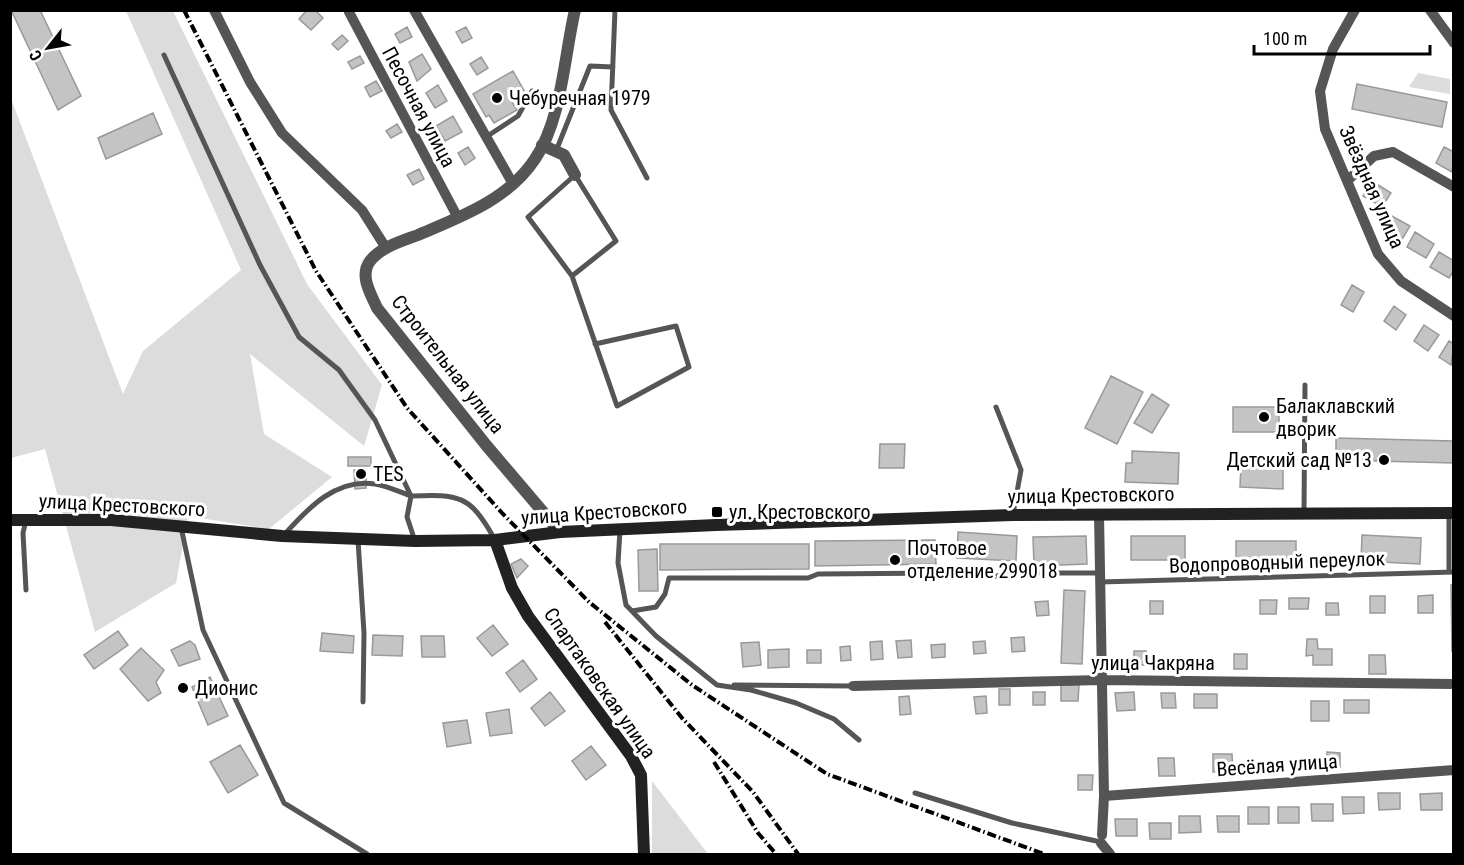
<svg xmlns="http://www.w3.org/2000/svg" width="1464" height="865" font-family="'Roboto Condensed',sans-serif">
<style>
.green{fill:#dcdcdc}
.building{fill:#c4c4c4;stroke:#999;stroke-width:1.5}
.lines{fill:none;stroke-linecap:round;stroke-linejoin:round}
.service{stroke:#555;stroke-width:5}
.minor{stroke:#555;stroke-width:10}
.tertiary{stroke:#555;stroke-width:12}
.secondary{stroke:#222;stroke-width:12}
.rail{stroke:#000;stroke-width:4;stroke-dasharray:9 3 1.5 3;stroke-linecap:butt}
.poi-dot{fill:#000;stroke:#fff;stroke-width:2}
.labels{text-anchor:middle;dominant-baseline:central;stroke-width:6;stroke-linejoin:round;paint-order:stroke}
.poi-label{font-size:20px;fill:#000;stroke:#fff;text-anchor:start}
.street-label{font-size:20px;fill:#000;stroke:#fff}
</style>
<rect width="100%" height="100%" fill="#fff"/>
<path class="green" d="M126,11H173L307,284L382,385L364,446L250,354L264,434L332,477L269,529L188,516L176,583L95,632L45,449L11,458L10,96L123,394L143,351L241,270Z
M1418,73L1450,79V94L1409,87Z
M652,781L708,854H652Z"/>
<path class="building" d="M15,10H40L81,96L58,110L12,12Z
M307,10H315L323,18L311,30L299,19Z
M407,27L412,37L400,43L395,34Z
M466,27L472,38L462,43L456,32Z
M342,35L348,41L338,50L332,44Z
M422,54L431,69L417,81L409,62Z
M360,56L364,63L352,69L348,62Z
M481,57L488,68L477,75L470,64Z
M513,71L526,94L512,102L517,110L494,123L489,115L486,117L473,94Z
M376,81L382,91L370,97L365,87Z
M1357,84L1447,102L1442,127L1352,109Z
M438,85L447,101L435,108L426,93Z
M153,113L162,134L106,159L98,138Z
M453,116L462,132L445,141L436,126Z
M397,124L402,132L391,138L386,131Z
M468,147L475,158L465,165L458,153Z
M1444,147L1454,152L1452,172L1436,163Z
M419,169L424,179L413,185L407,175Z
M1372,181L1391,193L1382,207L1363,196Z
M1390,215L1410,226L1401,241L1382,229Z
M1415,232L1434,244L1426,258L1407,247Z
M1439,252L1454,261V270L1449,278L1430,267Z
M1352,285L1364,292L1353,312L1341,305Z
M1394,306L1406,315L1396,330L1384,321Z
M1424,325L1439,335L1428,351L1414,341Z
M1449,341L1454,344L1451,365L1439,357Z
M1111,376L1143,392L1117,444L1085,428Z
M1152,394L1169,405L1152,433L1134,423Z
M1233,407H1279V432H1233Z
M1336,438L1454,441V463L1336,460Z
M880,444H905L904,468H879Z
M1132,451L1179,453L1178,484L1125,482L1126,463H1132Z
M348,457H371V466H348Z
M1241,462L1283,464V489L1240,487Z
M354,470H366V488L355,489Z
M958,532L1017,536L1016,561L957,558Z
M1362,535L1421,538L1420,564L1361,561Z
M1086,536L1087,564L1034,566L1033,537Z
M1131,536H1185V560H1131Z
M935,540L936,564L815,566V541Z
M1236,541H1296V566H1236Z
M660,544H809V569L660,570Z
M657,549L658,591H639L638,550Z
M521,559L528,566L517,578L511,564Z
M1451,585H1454V651H1452Z
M1064,590L1085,591L1082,664L1061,663Z
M1433,595V613H1418V596Z
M1370,596H1385V613H1370Z
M1289,598H1309L1308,609H1289Z
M1260,600H1277L1276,614H1260Z
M1048,601L1049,615L1037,616L1035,602Z
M1150,601H1163V614H1150Z
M1326,603H1338L1339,615H1326Z
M493,625L508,644L492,656L477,638Z
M118,631L128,645L94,669L84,655Z
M322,633L354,636L353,653L320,651Z
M373,635L403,636L402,656L372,655Z
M421,636H444L445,657H422Z
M1024,637L1025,651L1012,652L1011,638Z
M1307,639H1317L1318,649H1332V665H1313V655L1306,656Z
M911,640L912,657L898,658L896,641Z
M190,641L195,645L200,659L179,666L171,650Z
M882,641L883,659L871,660L870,642Z
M985,641L986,653L974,654L973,642Z
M759,642L761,665L743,667L741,643Z
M945,644V657L932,658L931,645Z
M850,646L851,660L841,661L840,647Z
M141,648L164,670L156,682L161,693L148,701L120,669Z
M789,649V667L768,668V650Z
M807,650H821V663H807Z
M1134,651H1146V665H1134Z
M1234,654H1247V669H1234Z
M1369,655H1385L1386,674H1369Z
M523,660L537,679L520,692L506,673Z
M210,677L228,716L208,725L192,687Z
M1061,685H1079L1078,701H1061Z
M999,689H1010V705H999Z
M550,692L565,711L545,726L531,708Z
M1033,692H1045V705H1033Z
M1134,692L1135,710L1117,711L1115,693Z
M1161,693H1175L1176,708H1162Z
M1194,694H1217V708H1194Z
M909,696L911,714L900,715L899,697Z
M986,696L987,713L976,714L974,697Z
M1344,700H1369V713H1344Z
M1311,701H1329V721H1311Z
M509,709L512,733L490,736L486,713Z
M467,720L471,743L447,747L443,723Z
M240,745L258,775L228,793L210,762Z
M591,746L606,765L586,780L572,761Z
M1327,752L1340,753V767H1327Z
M1213,754H1232L1233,771L1213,772Z
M1158,758H1174L1175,776H1159Z
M1078,775H1093L1092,790H1078Z
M1378,793H1400V809L1379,810Z
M1442,793V810H1421L1420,794Z
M1342,797H1364V813L1343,814Z
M1311,804H1333V821H1312Z
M1248,807H1269V824H1248Z
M1278,807H1299V823H1278Z
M1179,816H1200L1201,832L1179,833Z
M1217,816H1239V832H1218Z
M1115,819H1137V836H1116Z
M1149,823H1171V839H1150Z"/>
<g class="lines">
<path class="service" d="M615,10L611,110L647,178
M164,55L260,265L299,337L339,370L375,420L411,496
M486,137L518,116L532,91
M556,151L590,66L613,67
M572,276L528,217L575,175L616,241L572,276L617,406L689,367L676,326L595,344
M996,407L1021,470L1013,514
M1304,513L1305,385
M1449,513V572
M26,520L23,533L26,590
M181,527L203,630L284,803L367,854
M620,530L618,563L626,605L656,636L717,685L751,690L796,703L834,719L859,740
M284,535C308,508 336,478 375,484C387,486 400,492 411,496
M358,540L364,633L363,702
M415,541L407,517L411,496C459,494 470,495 494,538
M1100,582L1454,572
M632,611L656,607L665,594L669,578H808L818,574L945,573L977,578L1026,573H1101
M734,685L853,686
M915,793L1012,823L1101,842"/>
<path class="minor" d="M214,10L250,82L282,133L362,210L386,248
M414,10L513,184
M1355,10L1333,49L1320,91L1325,129L1378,254L1401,281L1454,316
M1430,10L1454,43
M349,12L458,218
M1348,180L1374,156L1393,152L1454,187
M1099,514L1104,796L1102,835
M853,686L1102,680L1454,684
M1104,796L1454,770
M1101,843L1110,854"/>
<path class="tertiary" d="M542,145L564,155L575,175
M560,532L486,445L377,308C371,294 359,276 370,261C381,247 402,241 418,235C460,217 508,200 535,159C562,119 564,57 575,10"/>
<path class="secondary" d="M10,520H111L282,536L415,541L495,540L560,532L716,525L1013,515L1454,513
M495,540L512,588L528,616L631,756L641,775L644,854"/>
<path class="rail" d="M184,10L316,271L407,408L503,514L589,602L692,685L827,774L1044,854
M605,622L682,718L753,792L798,854
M714,762L758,833L776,854"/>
</g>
<g class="poi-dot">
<circle cx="497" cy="98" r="6"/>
<circle cx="1264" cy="417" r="6"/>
<circle cx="1384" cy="460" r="6"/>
<circle cx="361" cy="474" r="6"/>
<rect x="711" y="506" width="12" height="12" rx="3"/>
<circle cx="895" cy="560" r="6"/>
<circle cx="183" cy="688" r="6"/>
</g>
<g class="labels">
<g class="poi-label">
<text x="509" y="98">Чебуречная 1979</text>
<text x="1276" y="406">Балаклавский<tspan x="1276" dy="23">дворик</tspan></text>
<text x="1372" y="460" text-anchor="end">Детский сад №13</text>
<text x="373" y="474">TES</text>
<text x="729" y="512">ул. Крестовского</text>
<text x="907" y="548">Почтовое<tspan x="907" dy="23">отделение 299018</tspan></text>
<text x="195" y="688">Дионис</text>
</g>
<g class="street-label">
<text transform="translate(419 107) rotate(62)">Песочная улица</text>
<text transform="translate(1372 187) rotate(66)">Звёздная улица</text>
<text transform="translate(448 364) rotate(52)">Строительная улица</text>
<text transform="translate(1091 495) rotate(-1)">улица Крестовского</text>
<text transform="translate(122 505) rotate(3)">улица Крестовского</text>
<text transform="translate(604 512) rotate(-4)">улица Крестовского</text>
<text transform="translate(1277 562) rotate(-2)">Водопроводный переулок</text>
<text x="1153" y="663">улица Чакряна</text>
<text transform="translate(600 683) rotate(55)">Спартаковская улица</text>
<text transform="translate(1277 765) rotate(-4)">Весёлая улица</text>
</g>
</g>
<rect width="1464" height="865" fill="none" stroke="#000000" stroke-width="24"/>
<g transform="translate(48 48) rotate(239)" stroke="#ffffff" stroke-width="4.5" paint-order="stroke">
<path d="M0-4.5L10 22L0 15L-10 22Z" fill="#000000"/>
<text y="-9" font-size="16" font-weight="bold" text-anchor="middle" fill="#000000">С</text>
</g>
<path d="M1254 45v9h176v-9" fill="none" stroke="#000000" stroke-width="3"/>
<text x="1263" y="45" font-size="18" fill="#000000" stroke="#ffffff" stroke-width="4.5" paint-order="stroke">100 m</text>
</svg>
